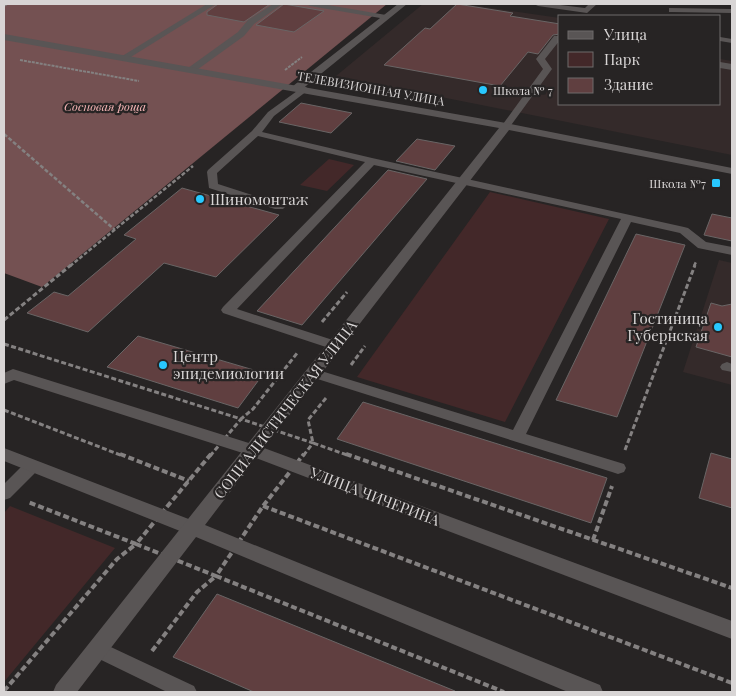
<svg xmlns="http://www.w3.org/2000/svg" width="736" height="696" font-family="'Playfair Display',serif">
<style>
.built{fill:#342a2a}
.green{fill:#432829}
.forest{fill:#745152}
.building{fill:#603f40;stroke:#696565}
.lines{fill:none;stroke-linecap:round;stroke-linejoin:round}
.path-far3{stroke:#848181;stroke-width:2;stroke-dasharray:3 1;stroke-linecap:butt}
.path-far2{stroke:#848181;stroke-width:2.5;stroke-dasharray:4 2;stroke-linecap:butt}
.path-far1{stroke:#848181;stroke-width:3;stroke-dasharray:5 2.5;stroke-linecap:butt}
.path{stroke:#848181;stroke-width:4;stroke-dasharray:6 3;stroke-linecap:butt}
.lane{fill:#595555;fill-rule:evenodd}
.street{fill:#595555;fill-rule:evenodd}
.secondary{fill:#595555;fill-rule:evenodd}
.poi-dot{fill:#28c8ff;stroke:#272424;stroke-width:2}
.labels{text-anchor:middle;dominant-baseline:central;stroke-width:4.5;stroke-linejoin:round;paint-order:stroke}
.far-street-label{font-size:12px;fill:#d8d5d5;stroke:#272424}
.far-poi-label{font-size:12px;fill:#d8d5d5;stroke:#272424;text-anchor:start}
.far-park-label{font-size:12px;font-style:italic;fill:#f6b5b6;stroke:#272424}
.poi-label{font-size:15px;fill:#d8d5d5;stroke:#272424;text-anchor:start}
.street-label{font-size:15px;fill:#d8d5d5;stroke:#272424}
</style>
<rect width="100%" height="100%" fill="#272424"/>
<path class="built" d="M423,4H464L560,18V104H720V59L732,61V155L336,76Z
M719,260L732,263V385L683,372Z"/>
<path class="green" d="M329,159L354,165L327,191L300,185Z
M490,192L609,219L505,422L357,377Z
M10,506L115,548L4,682V513Z"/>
<path class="forest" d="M4,4H387L42,287L4,273Z"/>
<path class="building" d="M218,4H270L244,22L207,15V12Z
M284,4L324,11L294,32L256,25Z
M457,4L513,13L510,16L560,24V34L553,35L538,54L528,52L500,86L384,65L425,28L430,29Z
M301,103L352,113L331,133L279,122Z
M417,139L455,146L435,170L396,161Z
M388,170L427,179L302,325L257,311Z
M182,188L279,215L216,277L164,263L88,332L27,313L54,292L68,296L136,239L124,235Z
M712,214L732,218V241L704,235Z
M636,234L685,245L617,417L556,400Z
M711,303L722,306L732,304V357L696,347Z
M138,336L264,373L238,408L107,367Z
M363,402L607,478L591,523L337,439Z
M711,453L732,459V508L699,498Z
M217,594L455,691V692H254L173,657Z"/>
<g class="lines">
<path class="path-far3" d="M4,6L7,4
M20,60L139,81
M285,70L302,57"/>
<path class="path-far2" d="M4,134L115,230
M70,266L193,166
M694,266L696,262"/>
<path class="path-far1" d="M4,320L71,265
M322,322L347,292
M4,344L241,419L253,409L298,352
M351,365L365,346
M326,398L308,420L313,443L350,456
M4,410L123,456
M625,450L695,265
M210,456L241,419L313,443L303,456"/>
<path class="path" d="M120,454L189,481
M211,454L136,544L216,576L263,506L304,454
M346,454L732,588
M263,506L732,683
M593,540L612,486
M152,651L197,592L216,576L504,692
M4,691L117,559L136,544L28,502"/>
<path class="lane" d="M207,4H216L126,60L119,58Z
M273,4H282L254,24L244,36L194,72H188V68L238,32L248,20Z
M306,4H322L386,15L390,17L386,19L310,6Z
M534,4H552L585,8L589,4H597L587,13L538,6Z
M669,8L732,9V13L672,12H669Z
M554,36H560V40L545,59L552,69L509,128H503V124L543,69L536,59Z
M720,37L732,39V43L720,41Z
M720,62L732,64V70L720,68Z
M304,86L309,89L307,91L274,116L262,132L372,158L684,227L688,228L706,242L732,247V255L698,248L680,233L631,222L526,434L624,464L626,468L624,472L618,474L612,472L308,376L306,373L308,370H318L513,430L621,219L374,165L237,309L339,342L341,345L339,348H329L223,313L221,310L223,307L365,162L258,136L217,173L218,184L283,205L285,207L283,209H275L209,188L207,172L208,170L252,131L268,112Z
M727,362L732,364V372L722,370L720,367L722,364Z
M32,460L38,462L40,466L38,470L10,498L4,500V484L26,462Z
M98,641L194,686L197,692H167L91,655L88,649L91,643Z"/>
<path class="street" d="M398,4H407L301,90H293V86Z
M13,369L258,446L260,450L258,454L252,456L14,380L4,384V373Z
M4,448L199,523L201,528L199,533L192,535L185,533L4,461Z"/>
<path class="secondary" d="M4,34L506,123L732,168V174L509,130L264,448L732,621V639L256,458L205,525L600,685L603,692H568L196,537L77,692H53L56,685L499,128L4,40Z"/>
</g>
<g class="poi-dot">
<circle cx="483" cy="90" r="5"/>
<rect x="711" y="178" width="10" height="10" rx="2.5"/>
<circle cx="200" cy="199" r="5"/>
<circle cx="718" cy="327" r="5"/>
<circle cx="163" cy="365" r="5"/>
</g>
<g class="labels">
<g class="far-street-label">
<text transform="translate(371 88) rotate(10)">ТЕЛЕВИЗИОННАЯ УЛИЦА</text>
</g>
<g class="far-poi-label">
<text x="493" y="90">Школа № 7</text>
<text x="706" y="183" text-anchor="end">Школа №7</text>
</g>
<g class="far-park-label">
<text x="105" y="106">Сосновая роща</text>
</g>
<g class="poi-label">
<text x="210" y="199">Шиномонтаж</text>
<text x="708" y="318" text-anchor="end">Гостиница<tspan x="708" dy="17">Губернская</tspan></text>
<text x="173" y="356">Центр<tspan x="173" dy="17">эпидемиологии</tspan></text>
</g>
<g class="street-label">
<text transform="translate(285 409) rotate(-52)">СОЦИАЛИСТИЧЕСКАЯ УЛИЦА</text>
<text transform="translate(375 496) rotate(21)">УЛИЦА ЧИЧЕРИНА</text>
</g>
</g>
<rect width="736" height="696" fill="none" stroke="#d8d5d5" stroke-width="10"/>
<rect x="558" y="15" width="162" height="90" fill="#272424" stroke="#6e6b6b"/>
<rect x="568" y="31" width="25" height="8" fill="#595555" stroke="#6e6b6b"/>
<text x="604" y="40" font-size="15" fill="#d8d5d5">Улица</text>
<rect x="568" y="52" width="25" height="15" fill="#432829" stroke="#6e6b6b"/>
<text x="604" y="65" font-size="15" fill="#d8d5d5">Парк</text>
<rect x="568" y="78" width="25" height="15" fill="#603f40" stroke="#6e6b6b"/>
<text x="604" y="90" font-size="15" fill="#d8d5d5">Здание</text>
</svg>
